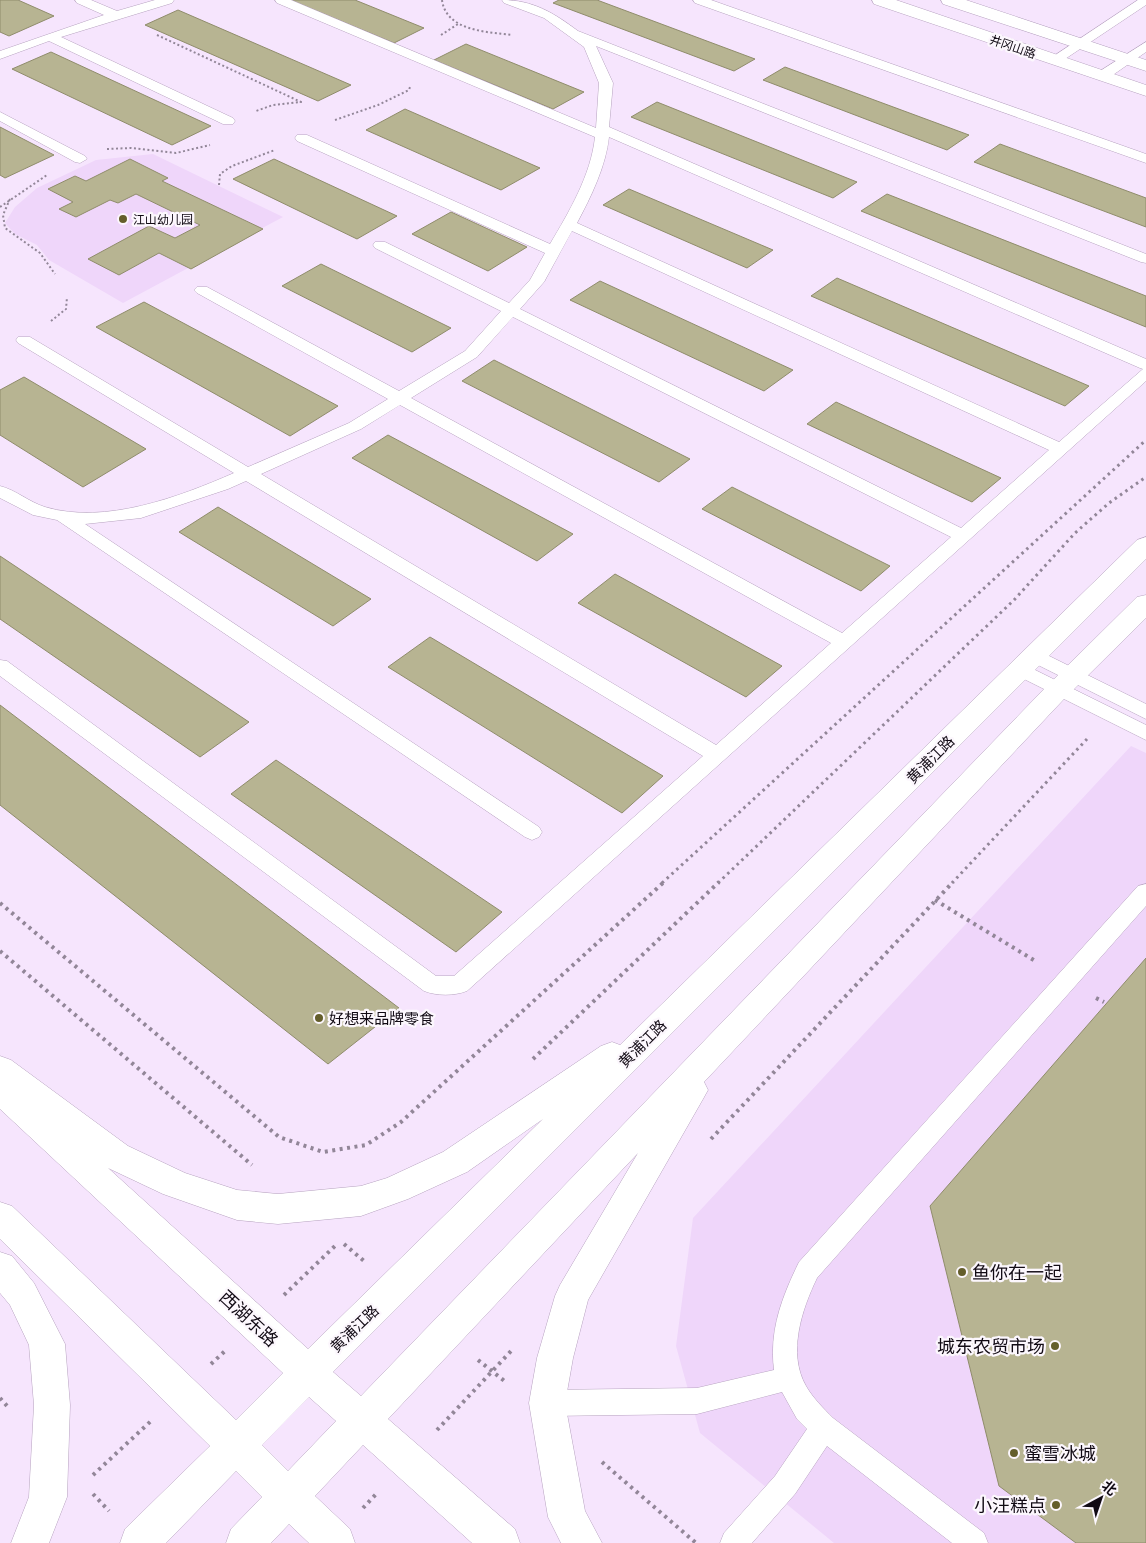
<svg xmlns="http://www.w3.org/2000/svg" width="1146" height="1543" font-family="Commissioner,'Noto Sans SC',sans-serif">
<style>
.built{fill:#efd6fa}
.building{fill:#b7b492;stroke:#8f8c6b}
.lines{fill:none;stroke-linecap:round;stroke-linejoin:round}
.lane-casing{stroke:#b7a3c0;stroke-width:1}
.secondary-casing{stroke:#b7a3c0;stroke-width:1}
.path-far2{stroke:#928698;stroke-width:2;stroke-dasharray:2 2.5;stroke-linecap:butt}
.path-far1{stroke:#928698;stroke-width:3;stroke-dasharray:2.5 4;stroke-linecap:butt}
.path{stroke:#928698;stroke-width:4;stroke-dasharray:3 4.5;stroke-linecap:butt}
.lane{fill:#fff;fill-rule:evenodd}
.secondary{fill:#fff;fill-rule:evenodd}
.poi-dot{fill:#645e2b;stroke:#fcf7fd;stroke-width:2}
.labels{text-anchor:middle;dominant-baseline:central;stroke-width:4.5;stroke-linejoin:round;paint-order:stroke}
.far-street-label{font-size:12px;fill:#110a14;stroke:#fcf7fd}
.far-poi-label{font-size:12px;fill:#110a14;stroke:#fcf7fd;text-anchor:start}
.street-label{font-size:15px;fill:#110a14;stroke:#fcf7fd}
.poi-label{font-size:15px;fill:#110a14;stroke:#fcf7fd;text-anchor:start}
.near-poi-label{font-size:18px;fill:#110a14;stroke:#fcf7fd;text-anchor:start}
.near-street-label{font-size:18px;fill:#110a14;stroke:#fcf7fd}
</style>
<rect width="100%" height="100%" fill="#f6e5fd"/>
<path class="built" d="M153,154L283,217L123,303L49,260L37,245L15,234L5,223L15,207L37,188L96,160Z
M1131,746L1146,753V1543H834L700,1433L676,1346L693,1218Z"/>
<path class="building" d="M0,0H18L54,16L9,36L0,32Z
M290,0H355L424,28L394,43Z
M559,0H597L755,59L734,71L553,3Z
M178,10L351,85L318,101L145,25Z
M466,44L584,92L553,109L434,60Z
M51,52L211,126L172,145L12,69Z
M785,67L969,135L947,150L763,80Z
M657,102L857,182L833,198L631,117Z
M405,109L540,168L501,190L366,130Z
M0,127L54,155L5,178L0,175Z
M1000,144L1146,198V227L974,162Z
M130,159L168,178L162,181L263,229L191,269L159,253L119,275L88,259L149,226L175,238L200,225L136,194L118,203L110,200L76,217L59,209L73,202L48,189L75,176L86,181Z
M274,159L397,216L357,239L233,179Z
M629,189L773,250L747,268L603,205Z
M887,194L1146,296V327L861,211Z
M451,212L527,247L488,271L412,234Z
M321,264L451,328L412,352L282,286Z
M837,278L1089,386L1065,406L811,296Z
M600,281L793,370L764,391L570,300Z
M144,302L338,406L290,436L96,327Z
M494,360L690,459L659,482L462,381Z
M24,377L146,449L83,487L0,435V390Z
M836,402L1001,478L972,502L807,424Z
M388,435L573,534L537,561L352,458Z
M732,487L890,566L861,591L702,509Z
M218,507L371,599L333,626L179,532Z
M0,556L249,722L200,757L0,619Z
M615,574L782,666L746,697L578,603Z
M430,637L663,776L622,813L388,667Z
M0,705L399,1008L328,1064L0,805Z
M276,760L502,912L456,952L231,794Z
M1146,958V1543H1076L999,1486L930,1206Z"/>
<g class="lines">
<defs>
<path id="lane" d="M75,0H91L117,11L155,0H174L172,3L61,37L233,118L235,121L233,124H223L49,41L0,59V51L104,15L77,3Z
M275,0H291L596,128L599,83L584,47L544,18L504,3L502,0C533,0 554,13 578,31L1146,254V263L1141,262L596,46L613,83L609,127L1146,359V381L467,991C454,996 437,996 424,991L0,676V660L7,661L436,976H454L703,756L246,481L228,489L141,518L85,524L539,827L542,832L539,837L532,840L525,837L57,520L33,515L0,498V486C16,490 29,502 45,507C105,525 179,497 234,473L18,343L16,340L18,337H30L248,467L349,423L388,399L197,293L194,290L197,287H207L399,391L465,351L501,311L375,248L373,245L375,242H385L509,303L530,280L545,253L297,141L295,138L297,135H307L550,244C569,212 591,175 595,137L277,3ZM609,137L1140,368L1143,369L1059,442L577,223C591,197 606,166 609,137ZM572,231L1049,450L961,528L520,309L544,282ZM513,317L951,537L842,633L411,398L477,357ZM400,405L831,643L716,745L261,474L361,429Z
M693,0H711L1146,154V163L695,3Z
M1138,0H1146V5L1059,63L1054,64L1048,60Z
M1146,42V52L1107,79H1097L1096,76L1097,73Z
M0,112L85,156L87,159L80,163L75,162L0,121Z
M1035,649L1146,704V719L1028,660L1026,655L1028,650Z
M1021,663L1146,725V740L1014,674L1012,669L1014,664Z
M1146,884V906L817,1278C802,1309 787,1353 806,1386C813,1398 823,1408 833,1418L984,1533L988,1543H952L827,1446L795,1494L752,1543H720L724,1533L775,1476L807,1429L797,1419L782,1392L697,1414L547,1416L538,1412L534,1403L538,1394L547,1390L697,1388L774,1370C769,1330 782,1297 799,1262L1138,886Z"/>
<path id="secondary" d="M872,0H896L1146,85V96L874,4Z
M941,0H966L1146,60V71L943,4Z
M1146,537V559L333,1372L361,1396L1046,687L1137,597L1146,595V618L1064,699L704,1082L708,1090L703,1099L588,1300L573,1358L565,1403L585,1511L602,1543H561L548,1517L529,1403L537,1358L555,1296L560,1285L638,1153L388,1419L515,1529L520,1543H472L363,1445L315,1496L350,1529L355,1543H309L289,1524L271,1543H226L231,1529L262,1497L236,1471L166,1543H120L125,1529L210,1446L0,1239V1202L12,1206L236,1420L283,1373L0,1109V1056L11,1060L128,1146L185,1173L237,1190L278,1194L361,1186L387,1178L443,1152L601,1046L612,1042L620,1045L1137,540ZM543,1119L308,1349L108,1168L163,1194L237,1220L278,1224L361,1216L408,1199L467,1172ZM309,1397L336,1421L288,1471L262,1445Z
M0,1252L12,1256L34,1283L65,1344L70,1405L67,1497L49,1543H11L29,1497L34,1405L29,1345L10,1305L0,1293Z"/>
</defs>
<use href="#lane" class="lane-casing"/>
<use href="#secondary" class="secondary-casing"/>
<path class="path-far2" d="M442,0C446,31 487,32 512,35
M157,35L301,102L273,105L256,111
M441,35L458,24
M335,120L378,105L409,90L410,87
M107,149L131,148L176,153L210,145
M219,185L220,174L232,166L275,150
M10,199L3,215L5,228L40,253L55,274
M0,207L47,175
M51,321L66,309L67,297"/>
<path class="path-far1" d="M662,883L1146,440
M718,883L1014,600L1075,533L1109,503L1146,477
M952,883L1087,739"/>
<path class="path" d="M935,900L1037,962
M0,903L279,1137L323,1152L366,1145L401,1122L664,882
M0,951L252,1165
M1096,998L1104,1002
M533,1059L719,882
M711,1139L953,882
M344,1244L364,1261
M284,1295L337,1244
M478,1360L507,1383
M211,1364L225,1351
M0,1398L8,1407
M437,1430L513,1349
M602,1462L696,1543
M93,1475L151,1421
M93,1494L109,1511
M363,1508L378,1492"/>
<use href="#lane" class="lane"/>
<use href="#secondary" class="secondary"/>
</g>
<g class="poi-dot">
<circle cx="123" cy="219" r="5"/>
<circle cx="319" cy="1018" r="5"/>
<circle cx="962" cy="1272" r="5"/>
<circle cx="1055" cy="1346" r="5"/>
<circle cx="1014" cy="1453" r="5"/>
<circle cx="1056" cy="1505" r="5"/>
</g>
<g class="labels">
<g class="far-street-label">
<text transform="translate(1013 46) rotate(19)">井冈山路</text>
</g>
<g class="far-poi-label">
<text x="133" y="219">江山幼儿园</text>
</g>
<g class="street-label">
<text transform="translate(930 759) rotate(-45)">黄浦江路</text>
<text transform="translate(642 1043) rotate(-45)">黄浦江路</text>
<text transform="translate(354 1328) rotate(-44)">黄浦江路</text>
</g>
<g class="poi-label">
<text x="329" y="1018">好想来品牌零食</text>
</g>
<g class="near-poi-label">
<text x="972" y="1272">鱼你在一起</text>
<text x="1045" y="1346" text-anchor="end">城东农贸市场</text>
<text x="1024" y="1453">蜜雪冰城</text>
<text x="1046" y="1505" text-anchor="end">小汪糕点</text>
</g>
<g class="near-street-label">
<text transform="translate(249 1318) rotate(43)">西湖东路</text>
</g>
</g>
<g transform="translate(1101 1498) rotate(40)" stroke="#fcf7fd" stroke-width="4" paint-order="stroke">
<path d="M0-4L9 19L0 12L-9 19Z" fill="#110a14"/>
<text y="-8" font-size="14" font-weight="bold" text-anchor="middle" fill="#110a14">北</text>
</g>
</svg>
